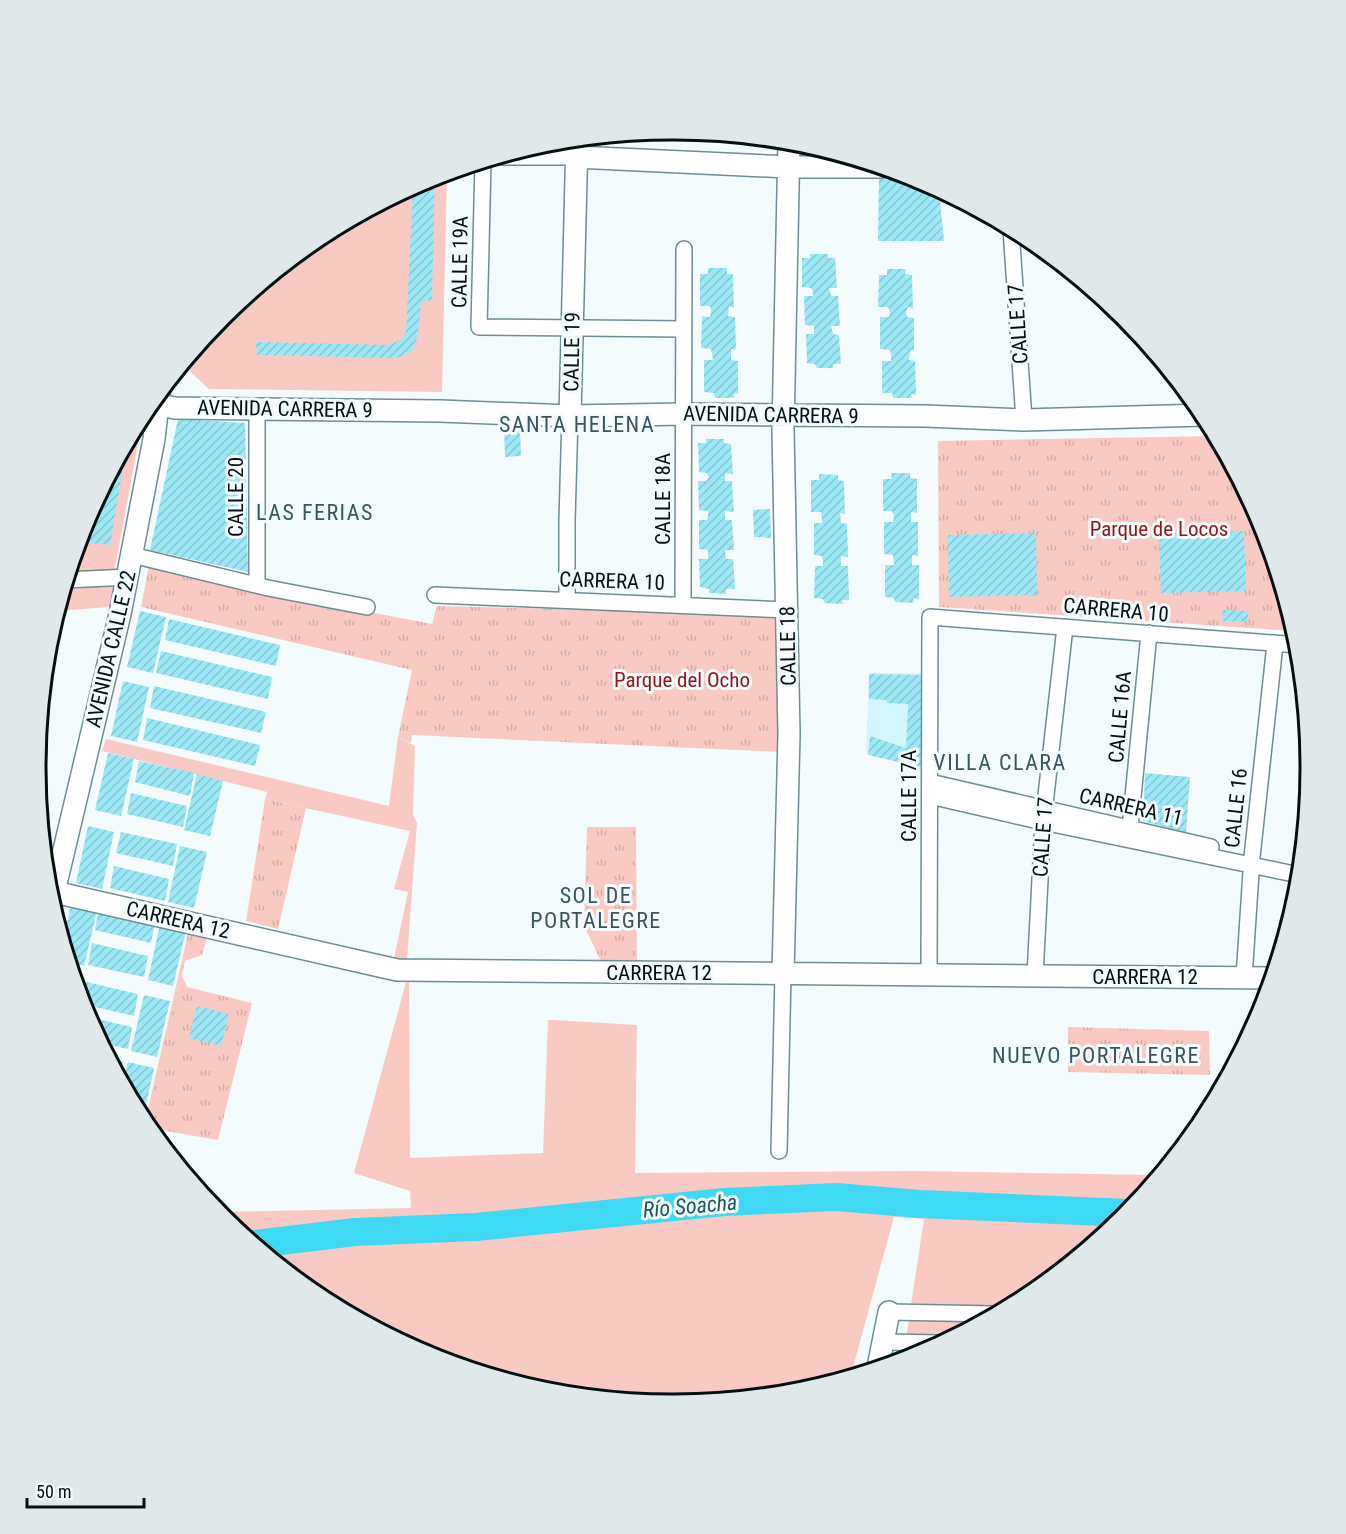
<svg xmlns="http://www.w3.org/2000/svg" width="1346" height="1534" font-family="'Roboto Condensed',sans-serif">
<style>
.built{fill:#d3f5fd}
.green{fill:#f9cac4}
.park{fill:url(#park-tufts)}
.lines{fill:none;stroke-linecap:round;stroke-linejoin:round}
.river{stroke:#40d9f3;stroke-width:28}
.building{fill:url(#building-hatch)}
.street-casing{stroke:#6e8d94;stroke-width:18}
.secondary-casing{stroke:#6e8d94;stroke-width:24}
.street{stroke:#fff;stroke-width:15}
.secondary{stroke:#fff;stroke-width:21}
.labels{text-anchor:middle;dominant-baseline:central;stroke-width:6;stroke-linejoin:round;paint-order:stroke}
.street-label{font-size:21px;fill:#051012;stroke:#f4fbfc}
.park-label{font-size:21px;fill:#911517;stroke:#f4fbfc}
.neighbourhood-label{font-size:22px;letter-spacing:1.5px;fill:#38565c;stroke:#f4fbfc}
.water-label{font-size:22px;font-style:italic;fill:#195661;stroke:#f4fbfc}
.rim{fill:none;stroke:#051012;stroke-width:3}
</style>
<defs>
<pattern id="park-tufts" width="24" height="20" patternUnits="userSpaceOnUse" patternTransform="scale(1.5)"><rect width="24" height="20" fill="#f9cac4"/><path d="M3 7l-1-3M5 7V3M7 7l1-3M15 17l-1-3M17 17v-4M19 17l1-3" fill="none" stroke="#d4aca7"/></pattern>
<pattern id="building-hatch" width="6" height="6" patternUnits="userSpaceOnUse" patternTransform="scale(1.5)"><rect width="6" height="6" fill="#9de8f7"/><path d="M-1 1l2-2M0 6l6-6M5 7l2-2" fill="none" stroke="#86c6d3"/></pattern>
</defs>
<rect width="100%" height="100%" fill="#f4fbfc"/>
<path class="built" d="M869,673H923L924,768L866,754Z"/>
<path class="green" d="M447,173L442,392L209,389L183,365L223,316L319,237L430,178Z
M141,417H143L114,573L68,577L85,523Z
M115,585L109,607L58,611L64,590Z
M398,737L415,746L413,815L417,823L407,960L394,958L408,892L394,889L410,831L265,799L267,792L102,751L106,739L389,806Z
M409,971L410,1158L543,1153L548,1020H552L637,1025L635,1173L917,1171L1158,1175L1123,1218L1027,1297L916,1356L903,1358L924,1219L894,1217L851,1375L797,1392L673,1404L548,1392L429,1355L319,1296L218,1212L411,1208L410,1191L354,1173Z"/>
<path class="park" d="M1215,436L1262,524L1294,631L939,607L938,441Z
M149,565L255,590L432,624L437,606L781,614V752L412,735L411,743L398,737L412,670L141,607Z
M265,799L306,808L278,929L246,921Z
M587,827H636L637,964L602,963L584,926Z
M188,934L207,938L202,955L185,961L182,975L187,987L252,1003L218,1140L149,1128L145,1122Z
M1068,1027L1209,1031L1210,1075L1068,1072Z"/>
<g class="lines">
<path class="river" d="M255,1244L355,1232L476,1227L724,1202L836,1197L920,1204L1127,1213"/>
</g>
<path class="building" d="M879,173L900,174L917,179L939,191L944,241H878Z
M435,177L432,300L421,302L418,335L412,351L397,358L257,355L256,342L388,345L401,340L406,332L413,187Z
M810,254H828V258H835L837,288H829L831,296H838L840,326H831L833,334L839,335L841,364H833V368H817L815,364L807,363L806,334H814V326L805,325L804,296H813V292L811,288L802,287V258H810Z
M708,268H727V274H733L734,308L729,306L728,316L735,317L736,350L731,349V360L738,361V394L734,393V398H715L714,393L704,392V360H713L711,349L701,348L702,316L710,317L711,311L710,306H700V274H708Z
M887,269H906L905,274L912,275L913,309L908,307L906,312L907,317L914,318V351L910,350L909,360L915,361L916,395L911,394L912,398H893L892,393H882V361H891V355L890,350L880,349V317H889L890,312L888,307H878L879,275H887Z
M178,419L245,423L248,572L150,550Z
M504,424L520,426L521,456L505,457Z
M706,439H724V443L731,444L733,474L725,473V481H732L734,512L725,511V520H732L734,550H725L726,559H733L735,589H726V594L709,593V589L700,587L699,559H708V550L699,549V520H707L708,516V511L699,510L698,481H706L709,477L707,473L699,472L698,443H706Z
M127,443L110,545L79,542L85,523Z
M891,473H910V478L917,479V513L911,512V522H918V556L912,555V565H919V599L913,598L914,603L895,602L894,598L885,597V565H894L893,555L884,554V522H893L894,516L892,511H883V479H892Z
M819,474L838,475V480L844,481L845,514L840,513L841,523L847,524L848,557L841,556V566H848L849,600H842L843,604L825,603L823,599L814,598L815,566H823V561L822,556L814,555V523H822V518L821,512H811V480H819Z
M770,509L771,538L754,537L753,510Z
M1244,531L1246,591L1161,593L1159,534Z
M1036,533L1037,595L949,597L948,535Z
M1223,610L1248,611V621H1222Z
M140,611L166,617L153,673L127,667Z
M169,619L280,645L276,666L165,640Z
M161,651L272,677L268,699L156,673Z
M869,674L923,675L924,768L868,755L870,736L906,748L908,704L887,703L886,700L869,699Z
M123,681L149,687L137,742L111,736Z
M154,686L266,712L261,733L150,708Z
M147,718L260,745L255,766L143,740Z
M108,753L134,759L121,816L95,810Z
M139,761L194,773L190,796L135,782Z
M1145,773L1190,777L1186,833L1143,821Z
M197,774L223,781L210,836L184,830Z
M131,793L187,806L183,827L127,814Z
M88,826L114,832L102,889L76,883Z
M121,832L177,844L173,866L116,853Z
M180,846L207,852L194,908L168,902Z
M114,866L169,879L165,901L110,888Z
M71,905L97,911L84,966L70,963L63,940Z
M99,909L155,922L151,943L95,930Z
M160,924L186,930L173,986L148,980Z
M92,943L148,956L144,977L88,965Z
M82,981L138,994L134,1016L82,1004L80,995Z
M144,995L170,1001L157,1057L131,1051Z
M197,1006L229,1014L221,1046L189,1038Z
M88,1017L132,1027L128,1049L102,1043Z
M110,1058L123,1061L120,1077Z
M128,1062L154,1068L143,1119L123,1083Z"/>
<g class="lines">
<defs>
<path id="street" d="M501,157H576
M483,162L479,327L683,329
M1011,229L1024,420
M257,409V585
M132,555L268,588L367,607
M67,580L128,577
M435,595L788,610
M567,600V521L570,416
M683,605L684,249
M930,782L1211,847
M930,796L1043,822L1299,875
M1129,838L1149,633
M929,975L930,617L1298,645
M1035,976L1043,822L1065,627
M1244,978L1252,857L1275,644
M779,1151L783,974
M889,1312L995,1314
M884,1342L940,1343"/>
<path id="secondary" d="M576,157L788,167H880
M159,394L154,439L120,614L54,892L397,970L1272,978
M159,405L175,408L440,411L570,416L684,414L925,416L1024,420L1204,415
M570,416L577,139
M783,974L789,734L783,429L789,141
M878,1367L889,1312"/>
</defs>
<use href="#street" class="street-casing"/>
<use href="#secondary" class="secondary-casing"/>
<use href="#street" class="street"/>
<use href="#secondary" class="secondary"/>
</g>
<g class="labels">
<g class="street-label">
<text transform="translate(460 262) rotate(-89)">CALLE 19A</text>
<text transform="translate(1018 324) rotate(-94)">CALLE 17</text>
<text transform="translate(572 352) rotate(-89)">CALLE 19</text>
<text transform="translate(285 409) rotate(1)">AVENIDA CARRERA 9</text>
<text transform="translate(771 415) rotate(1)">AVENIDA CARRERA 9</text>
<text transform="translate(236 497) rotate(-90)">CALLE 20</text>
<text transform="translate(663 499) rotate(-90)">CALLE 18A</text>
<text transform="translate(612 581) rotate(2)">CARRERA 10</text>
<text transform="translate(1116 610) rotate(5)">CARRERA 10</text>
<text transform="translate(788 646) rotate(-91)">CALLE 18</text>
<text transform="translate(111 649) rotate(-77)">AVENIDA CALLE 22</text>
<text transform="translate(1120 717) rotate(-85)">CALLE 16A</text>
<text transform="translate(909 796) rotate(-90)">CALLE 17A</text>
<text transform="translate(1131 807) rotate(13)">CARRERA 11</text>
<text transform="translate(1236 808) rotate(-84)">CALLE 16</text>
<text transform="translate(1043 837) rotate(-86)">CALLE 17</text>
<text transform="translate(178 920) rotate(13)">CARRERA 12</text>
<text x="659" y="973">CARRERA 12</text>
<text x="1145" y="977">CARRERA 12</text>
</g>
<g class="park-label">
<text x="1159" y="529">Parque de Locos</text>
<text x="682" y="680">Parque del Ocho</text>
</g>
<g class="neighbourhood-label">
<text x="577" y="424">SANTA HELENA</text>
<text x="315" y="512">LAS FERIAS</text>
<text x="1000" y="762">VILLA CLARA</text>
<text x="596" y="895">SOL DE<tspan x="596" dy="25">PORTALEGRE</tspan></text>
<text x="1096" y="1055">NUEVO PORTALEGRE</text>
</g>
<g class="water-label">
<text transform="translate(690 1206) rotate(-5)">Río Soacha</text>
</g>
</g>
<path d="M0 0H1346V1534H0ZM672 140H674A626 626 0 0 1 1300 766V768A626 626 0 0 1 674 1394H672A626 626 0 0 1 46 768V766A626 626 0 0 1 672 140Z" fill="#e1e8e9" fill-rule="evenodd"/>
<path class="rim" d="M672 140H674A626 626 0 0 1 1300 766V768A626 626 0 0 1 674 1394H672A626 626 0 0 1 46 768V766A626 626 0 0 1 672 140Z"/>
<path d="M27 1498v9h117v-9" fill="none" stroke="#051012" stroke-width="3"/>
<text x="36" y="1498" font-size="18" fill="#051012" stroke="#f4fbfc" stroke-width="4.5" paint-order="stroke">50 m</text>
</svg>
